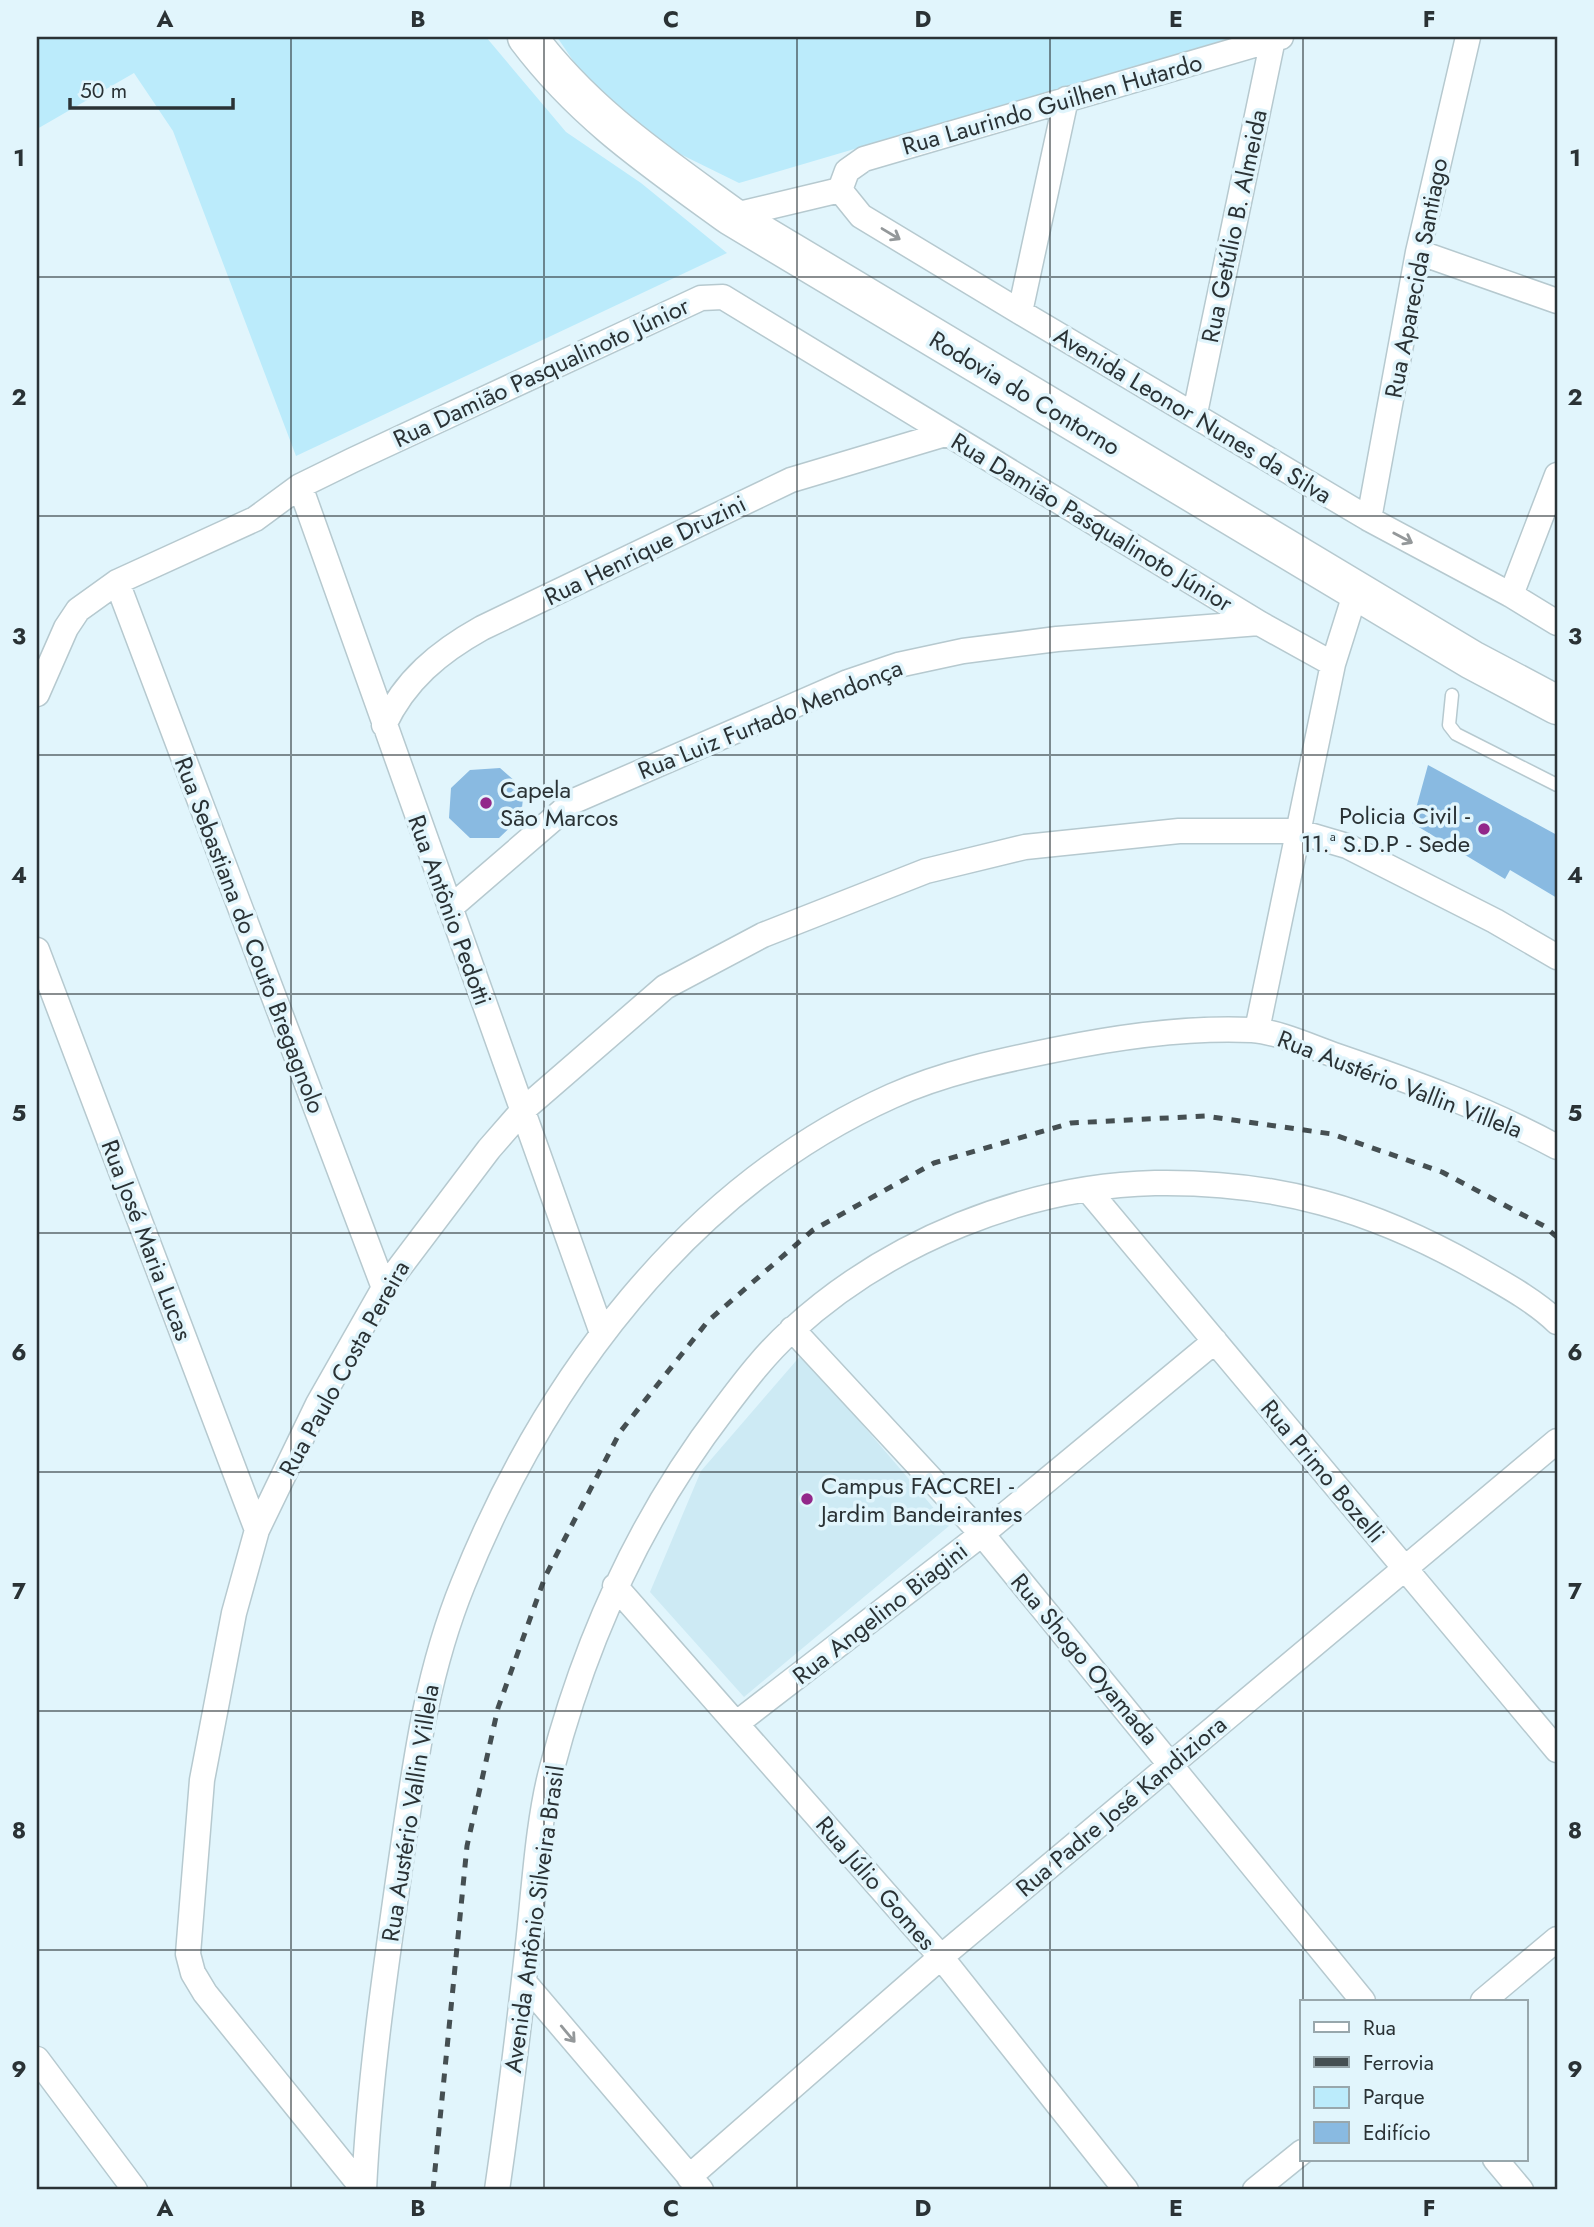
<svg xmlns="http://www.w3.org/2000/svg" width="1594" height="2227" font-family="Jost,sans-serif">
<style>
.built{fill:#cdeaf4}
.green{fill:#bbebfb}
.building{fill:#89bae1}
.lines{fill:none;stroke-linecap:round;stroke-linejoin:round}
.service-casing{stroke:#b6c9cf;stroke-width:15}
.minor-casing{stroke:#b6c9cf;stroke-width:27}
.primary-casing{stroke:#b6c9cf;stroke-width:41}
.service{stroke:#fff;stroke-width:12}
.minor{stroke:#fff;stroke-width:24}
.primary{stroke:#fff;stroke-width:38}
.rail{stroke:#454f52;stroke-width:5;stroke-dasharray:9 9;stroke-linecap:butt}
.oneway{stroke:#94989a}
.grid{fill:none;stroke:#2a3235;stroke-width:2;stroke-opacity:0.55}
.poi-dot{fill:#92278a;stroke:#e1f5fc;stroke-width:2.5}
.labels{text-anchor:middle;dominant-baseline:central;stroke-width:7;stroke-linejoin:round;paint-order:stroke}
.street-label{font-size:24px;fill:#2a3235;stroke:#e1f5fc}
.poi-label{font-size:24px;fill:#2a3235;stroke:#e1f5fc;text-anchor:start}
.neatline{fill:none;stroke:#2a3235;stroke-width:2.5}
.grid-label{font-size:23px;text-anchor:middle;font-weight:bold;fill:#2a3235}
</style>
<rect width="100%" height="100%" fill="#e1f5fc"/>
<path class="built" d="M802,1354L949,1526L744,1697L650,1592L701,1471Z"/>
<path class="green" d="M37,37H486L566,132L641,183L727,253L296,456L173,131L134,73L37,129Z
M557,37H1234L739,183L678,153L589,84Z"/>
<path class="building" d="M1428,765L1557,835V898L1510,870L1505,879L1412,823Z
M500,768L524,789L521,817L499,838H470L449,818L451,788L470,770Z"/>
<g class="lines">
<defs>
<path id="service" d="M1452,695L1449,725L1456,734L1557,785"/>
<path id="minor" d="M840,190L861,216L1020,312L1369,519L1511,595L1557,623
M840,190L847,171L864,159L1281,37
M731,216L840,190
M1418,252L1557,301
M1020,312L1066,99
M1195,413L1273,39
M300,486L602,1333
M1369,519L1418,252L1468,37
M117,582L384,1288
M1511,595L1557,475
M37,694L66,628L78,610L117,582L255,519L300,486L353,460L701,298L723,297L1259,623L1333,664
M384,725C405,680 439,652 482,628L791,480L945,434
M450,908L574,801L848,682L898,665L963,651L1057,639L1259,623
M37,950L257,1530
M1257,1030L1333,664L1356,591
M1089,1191L1557,1750
M792,1329L982,1534L1363,2001
M615,1586L941,1957L1126,2190
M737,1723L982,1534L1215,1341
M524,1982L701,2190
M1483,2001L1557,1939
M37,2059L135,2190
M1495,2159L1521,2190
M689,2177L941,1957L1557,1441
M364,2190L205,1993L193,1973L188,1954L202,1780L234,1613L257,1530L318,1404L384,1288L489,1149L523,1110L665,987L763,935L926,871L1025,847L1179,831H1296L1347,846L1495,921L1557,957
M364,2190C369,2084 384,1979 399,1874C414,1773 424,1680 463,1584C545,1380 687,1188 892,1096C943,1073 1000,1061 1054,1050C1117,1037 1188,1027 1252,1030C1279,1032 1311,1047 1337,1056C1413,1082 1487,1109 1557,1147
M497,2190C509,2108 519,2026 528,1944C534,1890 538,1819 552,1768C586,1638 641,1517 723,1410C744,1382 766,1353 792,1330C888,1242 1025,1186 1155,1183C1276,1181 1372,1209 1476,1268C1504,1284 1534,1300 1557,1322
M1255,2190L1302,2152"/>
<path id="primary" d="M527,37C585,114 654,160 731,216L1472,660L1557,705"/>
</defs>
<use href="#service" class="service-casing"/>
<use href="#minor" class="minor-casing"/>
<use href="#primary" class="primary-casing"/>
<use href="#service" class="service"/>
<use href="#minor" class="minor"/>
<use href="#primary" class="primary"/>
<path class="rail" d="M433,2190L467,1846L498,1708L545,1577L620,1432L708,1321L813,1230L934,1163L1071,1123L1205,1116L1332,1134L1442,1172L1544,1226L1557,1237"/>
</g>
<defs><path id="oneway-shaft" d="M-6 0H5M1.5-3L5.5 0L1.5 3" fill="none" stroke-width="1.6" stroke-linecap="round" stroke-linejoin="round" transform="scale(1.75)"/></defs>
<g class="oneway">
<use href="#oneway-shaft" transform="translate(891 234) rotate(31)"/>
<use href="#oneway-shaft" transform="translate(1403 538) rotate(28)"/>
<use href="#oneway-shaft" transform="translate(568 2034) rotate(50)"/>
</g>
<path class="grid" d="M291,37V2190M544,37V2190M797,37V2190M1050,37V2190M1303,37V2001M37,277H1557M37,516H1557M37,755H1557M37,994H1557M37,1233H1557M37,1472H1557M37,1711H1557M37,1950H1557M1303,2159V2190"/>
<g class="poi-dot">
<circle cx="486" cy="803" r="7"/>
<circle cx="1484" cy="829" r="7"/>
<circle cx="807" cy="1499" r="7"/>
</g>
<g class="labels">
<g class="street-label">
<text transform="translate(1052 104) rotate(-16)">Rua Laurindo Guilhen Hutardo</text>
<text transform="translate(1234 226) rotate(-78)">Rua Getúlio B. Almeida</text>
<text transform="translate(1416 278) rotate(-79)">Rua Aparecida Santiago</text>
<text transform="translate(541 372) rotate(-25)">Rua Damião Pasqualinoto Júnior</text>
<text transform="translate(1025 393) rotate(31)">Rodovia do Contorno</text>
<text transform="translate(1193 415) rotate(31)">Avenida Leonor Nunes da Silva</text>
<text transform="translate(1092 522) rotate(31)">Rua Damião Pasqualinoto Júnior</text>
<text transform="translate(645 550) rotate(-26)">Rua Henrique Druzini</text>
<text transform="translate(770 719) rotate(-22)">Rua Luiz Furtado Mendonça</text>
<text transform="translate(450 910) rotate(70)">Rua Antônio Pedotti</text>
<text transform="translate(250 935) rotate(69)">Rua Sebastiana do Couto Bregagnolo</text>
<text transform="translate(1400 1084) rotate(21)">Rua Austério Vallin Villela</text>
<text transform="translate(147 1240) rotate(69)">Rua José Maria Lucas</text>
<text transform="translate(344 1368) rotate(-61)">Rua Paulo Costa Pereira</text>
<text transform="translate(1323 1471) rotate(50)">Rua Primo Bozelli</text>
<text transform="translate(880 1613) rotate(-38)">Rua Angelino Biagini</text>
<text transform="translate(1085 1659) rotate(50)">Rua Shogo Oyamada</text>
<text transform="translate(1121 1806) rotate(-40)">Rua Padre José Kandiziora</text>
<text transform="translate(410 1813) rotate(-81)">Rua Austério Vallin Villela</text>
<text transform="translate(876 1883) rotate(49)">Rua Júlio Gomes</text>
<text transform="translate(534 1919) rotate(-82)">Avenida Antônio Silveira Brasil</text>
</g>
<g class="poi-label">
<text x="500" y="789">Capela<tspan x="500" dy="28">São Marcos</tspan></text>
<text x="1470" y="815" text-anchor="end">Policia Civil -<tspan x="1470" dy="28">11.ª S.D.P - Sede</tspan></text>
<text x="821" y="1485">Campus FACCREI -<tspan x="821" dy="28">Jardim Bandeirantes</tspan></text>
</g>
</g>
<rect width="1594" height="2227" fill="none" stroke="#e1f5fc" stroke-width="77"/>
<rect x="1300" y="2000" width="228" height="161" fill="#e1f5fc" stroke="#98a7ac" stroke-width="2"/>
<rect x="1314" y="2022" width="35" height="10" fill="#ffffff" stroke="#98a7ac" stroke-width="2"/>
<text x="1363" y="2035" font-size="21" fill="#2a3235">Rua</text>
<rect x="1314" y="2057" width="35" height="10" fill="#454f52" stroke="#98a7ac" stroke-width="2"/>
<text x="1363" y="2070" font-size="21" fill="#2a3235">Ferrovia</text>
<rect x="1314" y="2087" width="35" height="21" fill="#bbebfb" stroke="#98a7ac" stroke-width="2"/>
<text x="1363" y="2104" font-size="21" fill="#2a3235">Parque</text>
<rect x="1314" y="2122" width="35" height="21" fill="#89bae1" stroke="#98a7ac" stroke-width="2"/>
<text x="1363" y="2140" font-size="21" fill="#2a3235">Edifício</text>
<path d="M70 98v10h163v-10" fill="none" stroke="#2a3235" stroke-width="3.5"/>
<text x="80" y="98" font-size="21" fill="#2a3235" stroke="#e1f5fc" stroke-width="5" paint-order="stroke">50 m</text>
<rect x="38" y="38" width="1518" height="2150" class="neatline"/>
<g class="grid-label">
<text x="165" y="27">A</text>
<text x="418" y="27">B</text>
<text x="671" y="27">C</text>
<text x="923" y="27">D</text>
<text x="1176" y="27">E</text>
<text x="1429" y="27">F</text>
<text x="19" y="166">1</text>
<text x="1575" y="166">1</text>
<text x="19" y="405">2</text>
<text x="1575" y="405">2</text>
<text x="19" y="644">3</text>
<text x="1575" y="644">3</text>
<text x="19" y="883">4</text>
<text x="1575" y="883">4</text>
<text x="19" y="1121">5</text>
<text x="1575" y="1121">5</text>
<text x="19" y="1360">6</text>
<text x="1575" y="1360">6</text>
<text x="19" y="1599">7</text>
<text x="1575" y="1599">7</text>
<text x="19" y="1838">8</text>
<text x="1575" y="1838">8</text>
<text x="19" y="2077">9</text>
<text x="1575" y="2077">9</text>
<text x="165" y="2216">A</text>
<text x="418" y="2216">B</text>
<text x="671" y="2216">C</text>
<text x="923" y="2216">D</text>
<text x="1176" y="2216">E</text>
<text x="1429" y="2216">F</text>
</g>
</svg>
